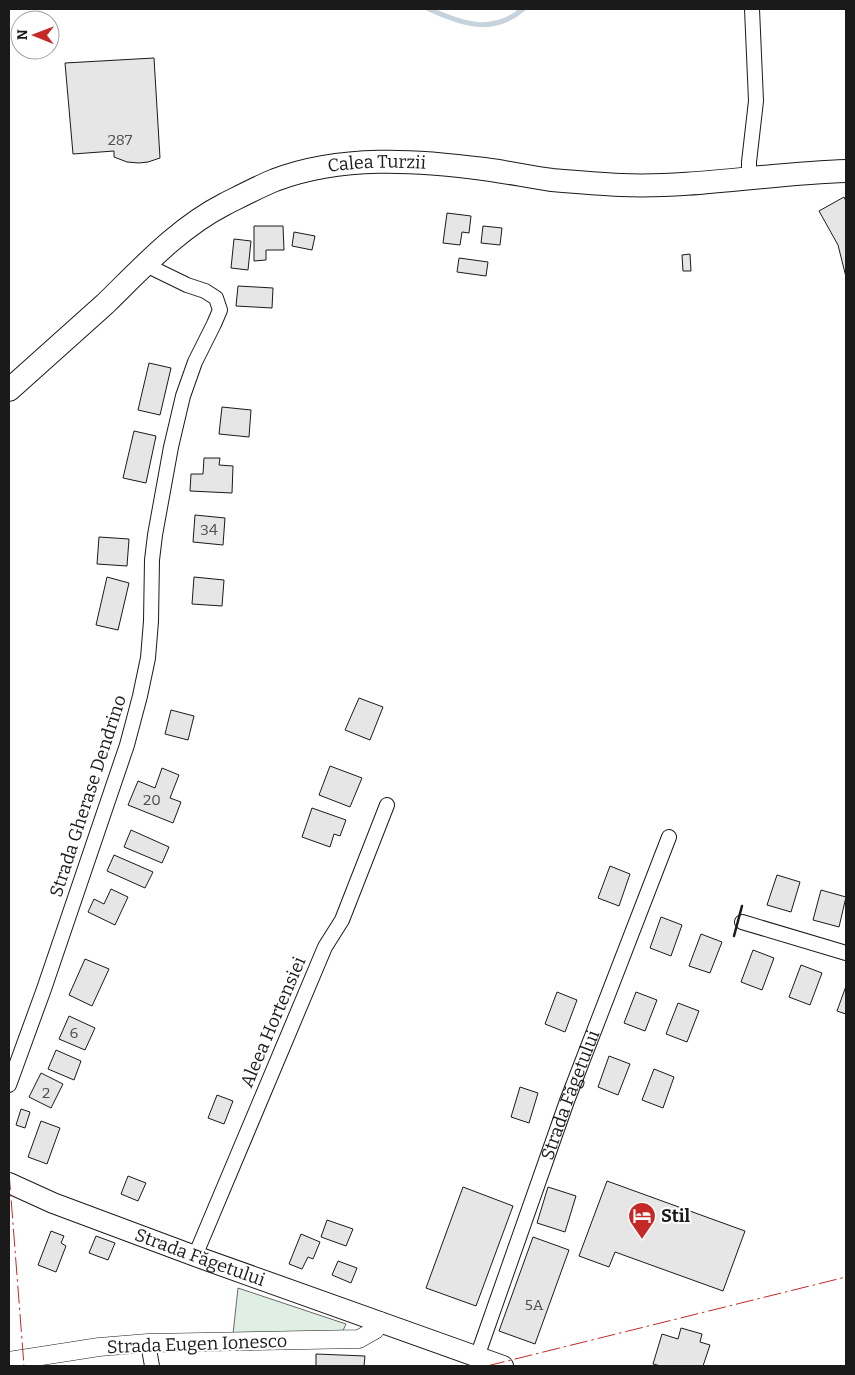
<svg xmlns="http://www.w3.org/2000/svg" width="855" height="1375" font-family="Bitter,serif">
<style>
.green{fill:#e0efe3;stroke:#6a6a6a}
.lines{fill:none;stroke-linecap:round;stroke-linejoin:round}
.stream{stroke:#c6d2dc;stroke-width:5}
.building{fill:#e6e6e6;stroke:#1a1a1a}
.minor-casing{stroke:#1a1a1a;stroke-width:16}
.tertiary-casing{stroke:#1a1a1a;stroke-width:19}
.secondary-casing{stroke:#1a1a1a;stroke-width:22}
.primary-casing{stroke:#1a1a1a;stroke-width:24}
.minor{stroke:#fff;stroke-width:14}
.tertiary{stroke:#fff;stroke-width:18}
.secondary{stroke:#fff;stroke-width:20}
.primary{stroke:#fff;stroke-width:22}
.wall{stroke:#1a1a1a;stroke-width:2.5}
.power{stroke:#c62828;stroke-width:1;stroke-dasharray:18 4 2.5 4;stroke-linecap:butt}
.labels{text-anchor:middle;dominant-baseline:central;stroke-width:4;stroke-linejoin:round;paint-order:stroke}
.number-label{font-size:15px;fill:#4d4d4d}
.street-label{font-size:18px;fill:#1a1a1a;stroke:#fff}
.poi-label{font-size:18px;font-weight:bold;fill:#1a1a1a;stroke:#fff;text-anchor:start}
</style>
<rect width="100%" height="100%" fill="#fff"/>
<path class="green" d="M238,1288L346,1324L341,1335L233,1334Z"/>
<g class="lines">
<path class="stream" d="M429,9C462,24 493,35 523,9"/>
</g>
<path class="building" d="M154,58L160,158L148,162L139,163L127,162L114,157V151L73,154L65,63Z
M844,197L846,201V277L838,245L819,211Z
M447,213L471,216L469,233L462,232L460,245L443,243Z
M254,226H283L284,250H266V260L254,261Z
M483,226L502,228L500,245L481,243Z
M294,232L315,236L312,250L292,246Z
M234,239L251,241L248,270L231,268Z
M690,254L691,271H683L682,255Z
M459,258L488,262L486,276L457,272Z
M238,286L273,288L272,308L236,306Z
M149,363L171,368L160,415L138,410Z
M222,407L251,410L249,437L219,434Z
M134,431L156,436L146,483L123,478Z
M204,458H220L219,465L233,466L232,493L190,491L191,474H203Z
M195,515L225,518L223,545L193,542Z
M99,537L129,539L127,566L97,564Z
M107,577L129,583L118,630L96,625Z
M194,577L224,580L222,606L192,604Z
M359,698L383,707L370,740L345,730Z
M171,710L194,716L188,740L165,734Z
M330,766L362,778L350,807L319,795Z
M162,768L179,775L170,798L181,802L173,823L128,805L138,781L155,788Z
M312,808L346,820L340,836L334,834L330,847L302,837Z
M131,830L169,847L162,863L124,847Z
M114,855L153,872L145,888L107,871Z
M610,866L630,874L619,906L598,898Z
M777,875L800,882L791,912L767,905Z
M111,889L128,897L115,925L88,912L94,899L104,904Z
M821,890L846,897L839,927L813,920Z
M661,917L682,925L671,956L650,948Z
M701,934L722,942L710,973L689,966Z
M753,950L774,958L762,990L741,982Z
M85,959L109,969L92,1006L69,995Z
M801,965L822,973L810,1005L789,997Z
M846,986V1014L837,1011Z
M557,992L577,1000L565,1032L545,1024Z
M636,992L657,1000L645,1031L624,1023Z
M678,1003L699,1011L687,1042L666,1034Z
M69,1016L95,1028L85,1050L59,1039Z
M56,1050L81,1061L74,1080L48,1069Z
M609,1056L630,1064L618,1095L598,1087Z
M654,1069L674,1077L663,1108L642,1100Z
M41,1073L63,1084L51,1108L29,1097Z
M520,1087L538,1093L529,1123L511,1117Z
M217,1095L233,1101L224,1124L208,1118Z
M21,1109L30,1112L25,1128L16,1125Z
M41,1121L60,1128L47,1164L28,1157Z
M128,1176L146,1183L138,1201L121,1194Z
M607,1181L745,1231L723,1291L615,1252L609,1267L579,1256Z
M463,1187L513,1206L476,1306L426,1288Z
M548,1187L576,1196L565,1232L537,1223Z
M327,1220L353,1229L346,1246L321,1237Z
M51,1231L64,1236L61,1243L66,1246L56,1272L38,1265Z
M301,1234L320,1242L313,1259L308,1257L302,1269L289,1264Z
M96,1236L115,1243L108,1260L89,1253Z
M533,1237L569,1250L535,1344L499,1331Z
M338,1261L357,1268L351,1283L332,1275Z
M681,1328L702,1334L700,1342L710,1345L703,1366H661L653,1364L662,1334L678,1339Z
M316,1354L365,1356L364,1366H316Z"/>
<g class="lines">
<defs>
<g id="minor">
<path d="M749,179V162L756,101L752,9"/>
<path d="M742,922L846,953"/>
<path d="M9,1085L44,989L127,745L140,696L148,658L151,621L152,560L155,535L171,447L183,396L195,362L214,324L220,310L216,298L205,291L187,285L146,265"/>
<path d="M195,1256L325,947L342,920L387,805"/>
<path d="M148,1343L152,1366"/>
<path id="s1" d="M477,1357L567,1101L669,837"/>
</g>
<path id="tertiary" d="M9,1361L99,1347L148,1343L359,1339L375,1330L380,1321"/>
<g id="secondary">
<path id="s2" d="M9,1183L53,1203L195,1256L503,1366"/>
</g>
<g id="primary">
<path id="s3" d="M9,390C41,361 73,333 105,304C142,268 178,228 225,204C241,196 258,187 275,180C341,155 416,160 484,169C507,172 530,177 552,180C575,182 598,184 621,185C697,188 771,173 846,171"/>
</g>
</defs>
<use href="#minor" class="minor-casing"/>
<use href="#tertiary" class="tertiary-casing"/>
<use href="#secondary" class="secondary-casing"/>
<use href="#primary" class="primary-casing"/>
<use href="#minor" class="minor"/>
<use href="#tertiary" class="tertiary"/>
<use href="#secondary" class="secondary"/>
<use href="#primary" class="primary"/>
<path class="wall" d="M734,936L742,906"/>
<path class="power" d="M9,1172L24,1366
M487,1366L846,1277"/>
</g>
<defs>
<symbol id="hotel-pin" viewBox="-11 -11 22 30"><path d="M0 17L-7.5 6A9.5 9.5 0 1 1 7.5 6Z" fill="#c62828" stroke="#fff"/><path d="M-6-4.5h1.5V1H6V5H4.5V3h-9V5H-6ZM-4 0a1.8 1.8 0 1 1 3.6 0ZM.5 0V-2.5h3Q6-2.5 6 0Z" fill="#fff"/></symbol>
</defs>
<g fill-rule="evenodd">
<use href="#hotel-pin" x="626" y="1200" width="32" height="43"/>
</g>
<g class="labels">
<g class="number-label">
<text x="120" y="140">287</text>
<text x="209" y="530">34</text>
<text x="152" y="800">20</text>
<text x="74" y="1033">6</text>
<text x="46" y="1093">2</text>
<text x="534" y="1305">5A</text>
</g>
<g class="street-label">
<text stroke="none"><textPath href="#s3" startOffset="445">Calea Turzii</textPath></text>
<text transform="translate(88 796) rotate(-72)">Strada Gherase Dendrino</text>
<text transform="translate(273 1022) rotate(-67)">Aleea Hortensiei</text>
<text stroke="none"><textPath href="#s1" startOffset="278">Strada Făgetului</textPath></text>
<text stroke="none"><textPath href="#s2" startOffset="205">Strada Făgetului</textPath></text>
<text transform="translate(197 1344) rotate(-2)">Strada Eugen Ionesco</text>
</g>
<g class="poi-label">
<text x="661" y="1216">Stil</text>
</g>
</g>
<rect width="855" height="1375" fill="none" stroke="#1a1a1a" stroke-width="20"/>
<g transform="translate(35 35) rotate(271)"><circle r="24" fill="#ffffff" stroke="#a3a3a3"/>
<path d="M0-4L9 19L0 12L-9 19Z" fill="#c62828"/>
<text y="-8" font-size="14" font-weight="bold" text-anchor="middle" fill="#1a1a1a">N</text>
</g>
</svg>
